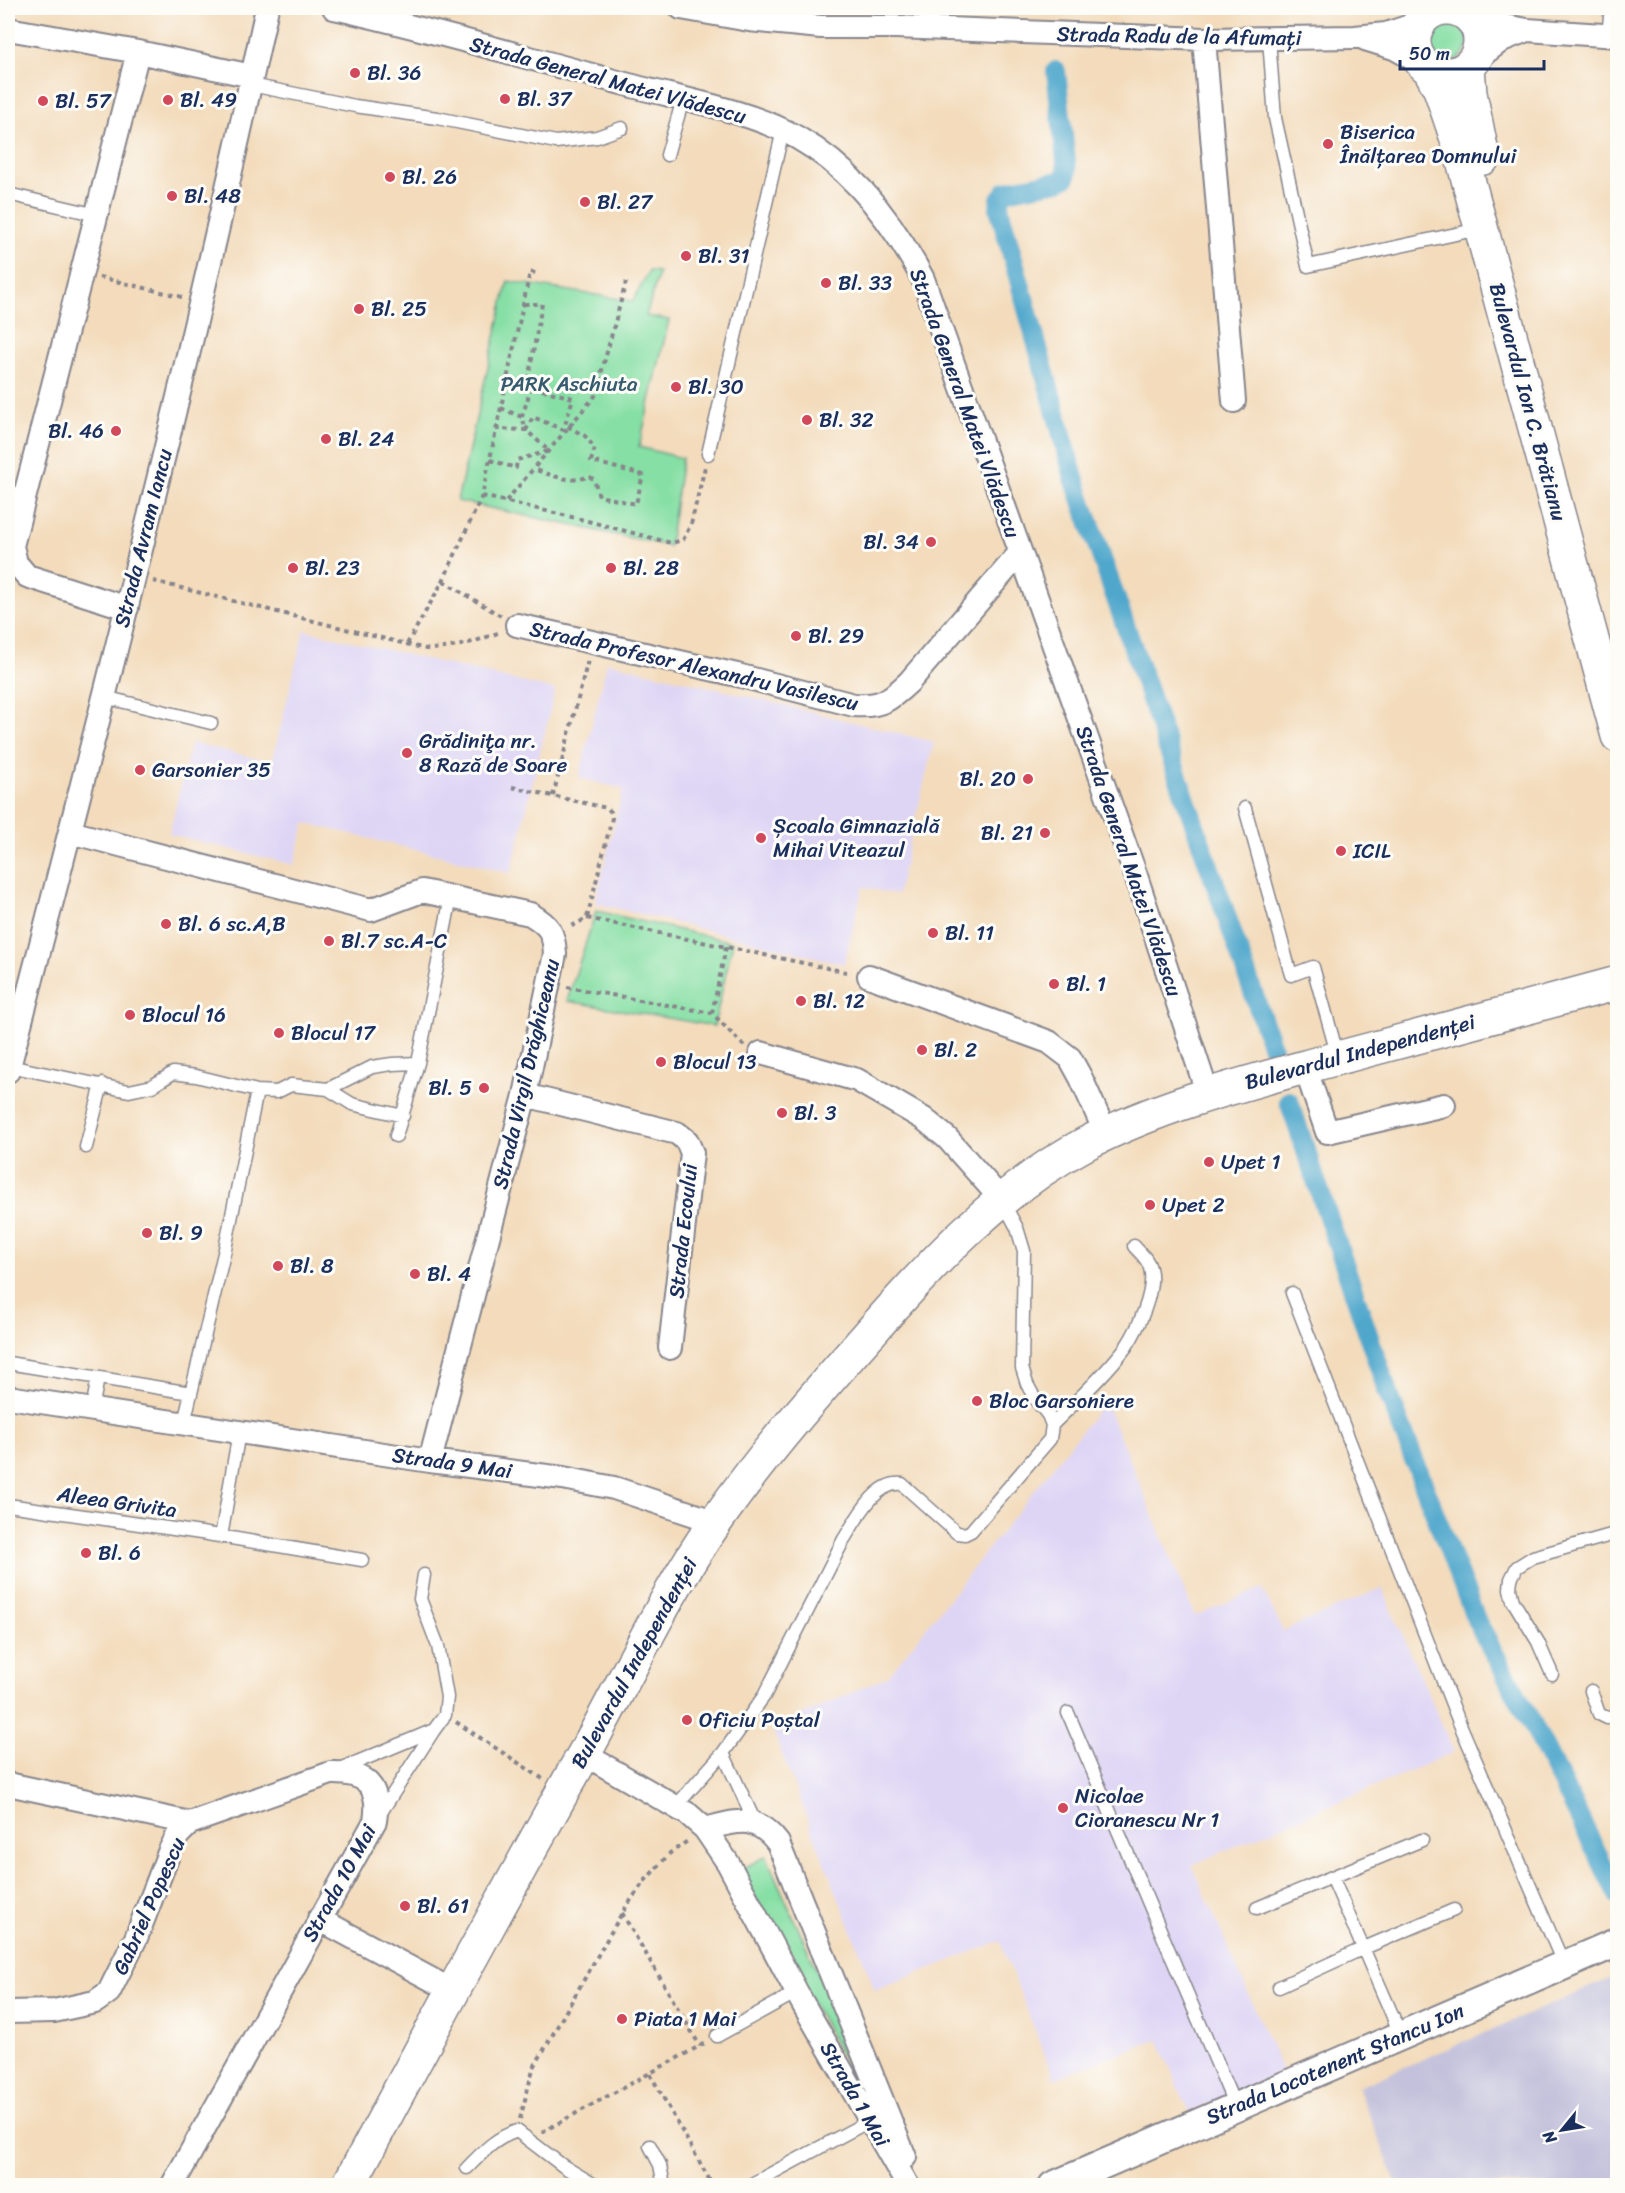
<svg xmlns="http://www.w3.org/2000/svg" width="1625" height="2193" font-family="Sriracha,sans-serif">
<style>
.built{fill:#ded5f5}
.industrial{fill:#c3c1db}
.green{fill:#86dfa4;stroke:#508781;stroke-width:1.5}
.lines{fill:none;stroke-linecap:round;stroke-linejoin:round}
.canal{stroke:#4fa7cc;stroke-width:20}
.service-casing{stroke:#87858c;stroke-width:15}
.minor-casing{stroke:#87858c;stroke-width:26}
.tertiary-casing{stroke:#87858c;stroke-width:32}
.secondary-casing{stroke:#87858c;stroke-width:36}
.path{stroke:#87858c;stroke-width:4;stroke-dasharray:4.5 4.5;stroke-linecap:butt}
.service{stroke:#fff;stroke-width:12}
.minor{stroke:#fff;stroke-width:22}
.tertiary{stroke:#fff;stroke-width:28}
.secondary{stroke:#fff;stroke-width:33}
.poi-dot{fill:#d1495b;stroke:#fdfcf7;stroke-width:2}
.labels{text-anchor:middle;dominant-baseline:central;stroke-width:6;stroke-linejoin:round;paint-order:stroke}
.street-label{font-size:21px;fill:#1b2f5e;stroke:#fdfcf7}
.poi-label{font-size:21px;fill:#1b2f5e;stroke:#fdfcf7;text-anchor:start}
.park-label{font-size:21px;fill:#365b70;stroke:#fdfcf7}
</style>
<rect width="100%" height="100%" fill="#fdfcf7"/>
<filter id="ink" filterUnits="userSpaceOnUse"><feTurbulence type="fractalNoise" baseFrequency=".0167" numOctaves="2"/><feDisplacementMap in="SourceGraphic" scale="12" xChannelSelector="R" yChannelSelector="G"/><feConvolveMatrix kernelMatrix="1 2 1 2 8 2 1 2 1" color-interpolation-filters="sRGB"/></filter>
<filter id="wash" filterUnits="userSpaceOnUse"><feTurbulence type="fractalNoise" baseFrequency=".008" numOctaves="4" result="noise"/><feDisplacementMap in="SourceGraphic" scale="24" xChannelSelector="R" yChannelSelector="G"/><feGaussianBlur stdDeviation="1.35" result="paint"/><feColorMatrix in="noise" values="0 0 0 0 0 0 0 0 0 0 0 0 0 0 0 0 0 1.4 0 .05"/><feComposite in="paint" operator="in"/></filter>
<g filter="url(#wash)">
<rect width="100%" height="100%" fill="#f3dbbb"/>
<path class="built" d="M304,630L555,690L511,873L305,823L294,865L169,834L191,743L272,762Z
M607,662L934,742L897,895L863,887L844,964L595,903L623,789L579,778Z
M1105,1401L1195,1616L1262,1588L1283,1631L1382,1588L1454,1752L1192,1865L1283,2073L1189,2112L1158,2039L1054,2079L1000,1941L875,1990L772,1729L888,1676Z"/>
<path class="industrial" d="M1617,1976V2185H1397L1358,2087Z"/>
<path class="green" d="M1428 41a20 20 0 1 1 40 0a20 20 0 1 1-40 0Z
M649,271L659,272L646,316L669,320L639,447L682,458L669,546L457,501L508,281L633,301Z
M596,911L733,942L714,1026L567,1001Z
M766,1856L876,2103L869,2106L740,1870Z"/>
<g class="lines">
<path class="canal" d="M1056,71L1067,171L1066,177L1059,181L1006,191L1000,199L999,208L1074,478L1272,1047
M1289,1101L1387,1390L1477,1622L1532,1723L1618,1895"/>
</g>
</g>
<g filter="url(#ink)">
<g class="lines">
<defs>
<path id="service" d="M1608,35L1611,8
M1269,39L1275,118L1308,266L1479,229
M251,85L355,106L437,118L556,142L597,137L622,128
M667,155L683,99
M8,194L97,215
M708,454L783,130
M104,697L211,723
M1245,808L1291,975L1313,967L1338,1057
M9,1066L129,1091L152,1086L173,1073L196,1076L257,1091L277,1092L291,1085L328,1089L372,1067L392,1064L418,1063L451,897
M328,1089L352,1104L403,1116
M396,1136L418,1063
M86,1147L102,1084
M1292,1293L1459,1722L1564,1965
M8,1363L191,1393
M92,1409L98,1378
M184,1423L225,1249L257,1091
M1052,1425C1077,1400 1105,1375 1126,1347C1138,1329 1156,1290 1150,1268C1148,1259 1140,1253 1134,1246
M8,1505L201,1533L362,1560
M221,1537L239,1432
M424,1575L420,1599L438,1646L447,1697L445,1715L434,1730
M1552,1674L1538,1642L1513,1601L1510,1589L1511,1579L1517,1567L1533,1557L1618,1533
M1591,1691L1599,1714L1607,1718L1618,1717
M1068,1713L1235,2106
M723,1753L755,1822
M338,1770L434,1730L378,1817
M676,1806L723,1753L764,1696L844,1539C856,1520 876,1480 902,1484L957,1533L965,1534L971,1531L1050,1439L1052,1425L1048,1415L1035,1399L1027,1384L1022,1368L1024,1251L1017,1228L1003,1202
M1257,1908L1332,1877
M1279,1987L1364,1948L1454,1910
M717,2036L797,1992
M1400,2036L1394,2019L1332,1877L1422,1840
M650,2146L660,2165L664,2186
M467,2168C483,2152 495,2138 517,2131L563,2166L596,2186
M748,2186L871,2120"/>
<path id="minor" d="M334,8C433,30 531,59 629,85C681,99 752,111 798,138C854,170 893,222 923,279L1135,873L1208,1095
M681,8L749,20L821,27H896L1204,39L1355,37L1386,34L1419,23
M1473,20L1527,30L1618,36
M8,29L138,52L252,76
M1204,39L1234,401
M1365,39L1394,48L1421,63
M1473,62L1502,40L1527,30
M127,608L27,576L16,563L12,546L138,52
M517,625L737,675L854,705C881,707 890,700 909,682L1019,554
M70,832L371,910L422,891L530,914C549,925 554,932 555,954L525,1095L430,1461
M869,976L1049,1042L1070,1058L1081,1078L1106,1134
M761,1053L857,1080L924,1119L947,1138L1001,1199
M1305,1067L1327,1132L1444,1105
M8,1071C100,718 190,364 267,8
M525,1095L677,1133L687,1141L692,1153L670,1348
M8,1397L430,1461L563,1478L614,1488L716,1522
M584,1754L688,1814L705,1829L728,1863L802,2002L908,2186
M8,1784L190,1823L331,1773C365,1772 381,1785 375,1821L172,2186
M705,1829C737,1821 755,1813 778,1843L905,2157
M319,1919L453,1991
M8,2012L54,2011L95,2002L109,1992L136,1938L170,1850L178,1835L190,1823"/>
<path id="tertiary" d="M1053,2186L1618,1942"/>
<path id="secondary" d="M1414 41a33 33 0 1 1 66 0a33 33 0 1 1-66 0Z
M1468,68L1470,93L1483,158
M1430,70L1440,89L1458,142L1618,736
M348,2186C426,2041 503,1896 584,1754C628,1676 665,1593 717,1520C763,1454 817,1393 870,1333C934,1260 999,1190 1085,1144C1156,1107 1235,1086 1312,1065C1414,1037 1516,1011 1618,983"/>
</defs>
<use href="#service" class="service-casing"/>
<use href="#minor" class="minor-casing"/>
<use href="#tertiary" class="tertiary-casing"/>
<use href="#secondary" class="secondary-casing"/>
<path class="path" d="M99,277L182,297
M524,304H542L527,386L573,398L565,425L585,436L595,448L591,461L643,475L636,504L599,496L594,479L588,476C572,485 549,474 533,469
M501,408L522,417L526,430L533,417L566,431
M522,417L531,388
M490,460L516,468L517,460L549,451L526,430L496,429
M482,496L580,519L671,543L683,540L691,524L705,467
M506,501L595,396L626,282
M153,581L426,649C454,649 475,642 500,632
M443,581L501,616
M407,644L443,581L482,496L530,272L536,273
M512,787L607,808L611,812L612,818L587,918L570,927
M553,796L588,660
M587,918L851,973
M567,987L712,1013L744,1046
M712,1013L726,947
M456,1722L543,1779
M622,1913L700,2046
M650,2074L713,2186
M520,2119L533,2069L622,1913L643,1883L670,1853L689,1840
M542,2132L707,2042"/>
<use href="#service" class="service"/>
<use href="#minor" class="minor"/>
<use href="#tertiary" class="tertiary"/>
<use href="#secondary" class="secondary"/>
</g>
</g>
<g class="poi-dot">
<circle cx="355" cy="73" r="6"/>
<circle cx="505" cy="99" r="6"/>
<circle cx="168" cy="100" r="6"/>
<circle cx="43" cy="101" r="6"/>
<circle cx="1328" cy="144" r="6"/>
<circle cx="390" cy="177" r="6"/>
<circle cx="172" cy="196" r="6"/>
<circle cx="585" cy="202" r="6"/>
<circle cx="686" cy="256" r="6"/>
<circle cx="826" cy="283" r="6"/>
<circle cx="359" cy="309" r="6"/>
<circle cx="676" cy="387" r="6"/>
<circle cx="807" cy="420" r="6"/>
<circle cx="116" cy="431" r="6"/>
<circle cx="326" cy="439" r="6"/>
<circle cx="931" cy="542" r="6"/>
<circle cx="293" cy="568" r="6"/>
<circle cx="611" cy="568" r="6"/>
<circle cx="796" cy="636" r="6"/>
<circle cx="407" cy="753" r="6"/>
<circle cx="140" cy="770" r="6"/>
<circle cx="1028" cy="779" r="6"/>
<circle cx="1045" cy="833" r="6"/>
<circle cx="761" cy="838" r="6"/>
<circle cx="1341" cy="851" r="6"/>
<circle cx="166" cy="924" r="6"/>
<circle cx="933" cy="933" r="6"/>
<circle cx="329" cy="941" r="6"/>
<circle cx="1054" cy="984" r="6"/>
<circle cx="801" cy="1001" r="6"/>
<circle cx="130" cy="1015" r="6"/>
<circle cx="279" cy="1033" r="6"/>
<circle cx="922" cy="1050" r="6"/>
<circle cx="661" cy="1062" r="6"/>
<circle cx="484" cy="1088" r="6"/>
<circle cx="782" cy="1113" r="6"/>
<circle cx="1209" cy="1162" r="6"/>
<circle cx="1150" cy="1205" r="6"/>
<circle cx="147" cy="1233" r="6"/>
<circle cx="278" cy="1266" r="6"/>
<circle cx="415" cy="1274" r="6"/>
<circle cx="977" cy="1401" r="6"/>
<circle cx="86" cy="1553" r="6"/>
<circle cx="687" cy="1720" r="6"/>
<circle cx="1063" cy="1808" r="6"/>
<circle cx="405" cy="1906" r="6"/>
<circle cx="622" cy="2019" r="6"/>
</g>
<g class="labels">
<g class="street-label">
<text transform="translate(1179 36) rotate(1)">Strada Radu de la Afumați</text>
<text transform="translate(608 80) rotate(15)">Strada General Matei Vlădescu</text>
<text transform="translate(1528 402) rotate(75)">Bulevardul Ion C. Brătianu</text>
<text transform="translate(965 403) rotate(70)">Strada General Matei Vlădescu</text>
<text transform="translate(143 538) rotate(-76)">Strada Avram Iancu</text>
<text transform="translate(694 666) rotate(13)">Strada Profesor Alexandru Vasilescu</text>
<text transform="translate(1129 861) rotate(71)">Strada General Matei Vlădescu</text>
<text transform="translate(1360 1052) rotate(-15)">Bulevardul Independenței</text>
<text transform="translate(526 1074) rotate(-77)">Strada Virgil Drăghiceanu</text>
<text transform="translate(683 1231) rotate(-84)">Strada Ecoului</text>
<text transform="translate(452 1463) rotate(8)">Strada 9 Mai</text>
<text transform="translate(117 1502) rotate(8)">Aleea Grivita</text>
<text transform="translate(634 1663) rotate(-61)">Bulevardul Independenței</text>
<text transform="translate(339 1883) rotate(-61)">Strada 10 Mai</text>
<text transform="translate(149 1906) rotate(-66)">Gabriel Popescu</text>
<text transform="translate(1335 2064) rotate(-23)">Strada Locotenent Stancu Ion</text>
<text transform="translate(855 2094) rotate(60)">Strada 1 Mai</text>
</g>
<g class="poi-label">
<text x="367" y="73">Bl. 36</text>
<text x="517" y="99">Bl. 37</text>
<text x="180" y="100">Bl. 49</text>
<text x="55" y="101">Bl. 57</text>
<text x="1340" y="132">Biserica<tspan x="1340" dy="24">Înălțarea Domnului</tspan></text>
<text x="402" y="177">Bl. 26</text>
<text x="184" y="196">Bl. 48</text>
<text x="597" y="202">Bl. 27</text>
<text x="698" y="256">Bl. 31</text>
<text x="838" y="283">Bl. 33</text>
<text x="371" y="309">Bl. 25</text>
<text x="688" y="387">Bl. 30</text>
<text x="819" y="420">Bl. 32</text>
<text x="104" y="431" text-anchor="end">Bl. 46</text>
<text x="338" y="439">Bl. 24</text>
<text x="919" y="542" text-anchor="end">Bl. 34</text>
<text x="305" y="568">Bl. 23</text>
<text x="623" y="568">Bl. 28</text>
<text x="808" y="636">Bl. 29</text>
<text x="419" y="741">Grădiniţa nr.<tspan x="419" dy="24">8 Rază de Soare</tspan></text>
<text x="152" y="770">Garsonier 35</text>
<text x="1016" y="779" text-anchor="end">Bl. 20</text>
<text x="773" y="826">Școala Gimnazială<tspan x="773" dy="24">Mihai Viteazul</tspan></text>
<text x="1033" y="833" text-anchor="end">Bl. 21</text>
<text x="1353" y="851">ICIL</text>
<text x="178" y="924">Bl. 6 sc.A,B</text>
<text x="945" y="933">Bl. 11</text>
<text x="341" y="941">Bl.7 sc.A-C</text>
<text x="1066" y="984">Bl. 1</text>
<text x="813" y="1001">Bl. 12</text>
<text x="142" y="1015">Blocul 16</text>
<text x="291" y="1033">Blocul 17</text>
<text x="934" y="1050">Bl. 2</text>
<text x="673" y="1062">Blocul 13</text>
<text x="472" y="1088" text-anchor="end">Bl. 5</text>
<text x="794" y="1113">Bl. 3</text>
<text x="1221" y="1162">Upet 1</text>
<text x="1162" y="1205">Upet 2</text>
<text x="159" y="1233">Bl. 9</text>
<text x="290" y="1266">Bl. 8</text>
<text x="427" y="1274">Bl. 4</text>
<text x="989" y="1401">Bloc Garsoniere</text>
<text x="98" y="1553">Bl. 6</text>
<text x="699" y="1720">Oficiu Poștal</text>
<text x="1075" y="1796">Nicolae<tspan x="1075" dy="24">Cioranescu Nr 1</tspan></text>
<text x="417" y="1906">Bl. 61</text>
<text x="634" y="2019">Piata 1 Mai</text>
</g>
<g class="park-label">
<text x="569" y="384">PARK Aschiuta</text>
</g>
</g>
<rect width="1625" height="2193" fill="none" stroke="#fdfcf7" stroke-width="30"/>
<g transform="translate(1562 2130) rotate(240)" stroke="#fdfcf7" stroke-width="4.5" paint-order="stroke">
<path d="M0-4.5L10 22L0 15L-10 22Z" fill="#1b2f5e"/>
<text y="-9" font-size="16" font-weight="bold" text-anchor="middle" fill="#1b2f5e">N</text>
</g>
<path d="M1400 60v9h144v-9" fill="none" stroke="#1b2f5e" stroke-width="3"/>
<text x="1409" y="60" font-size="18" fill="#1b2f5e" stroke="#fdfcf7" stroke-width="4.5" paint-order="stroke">50 m</text>
</svg>
